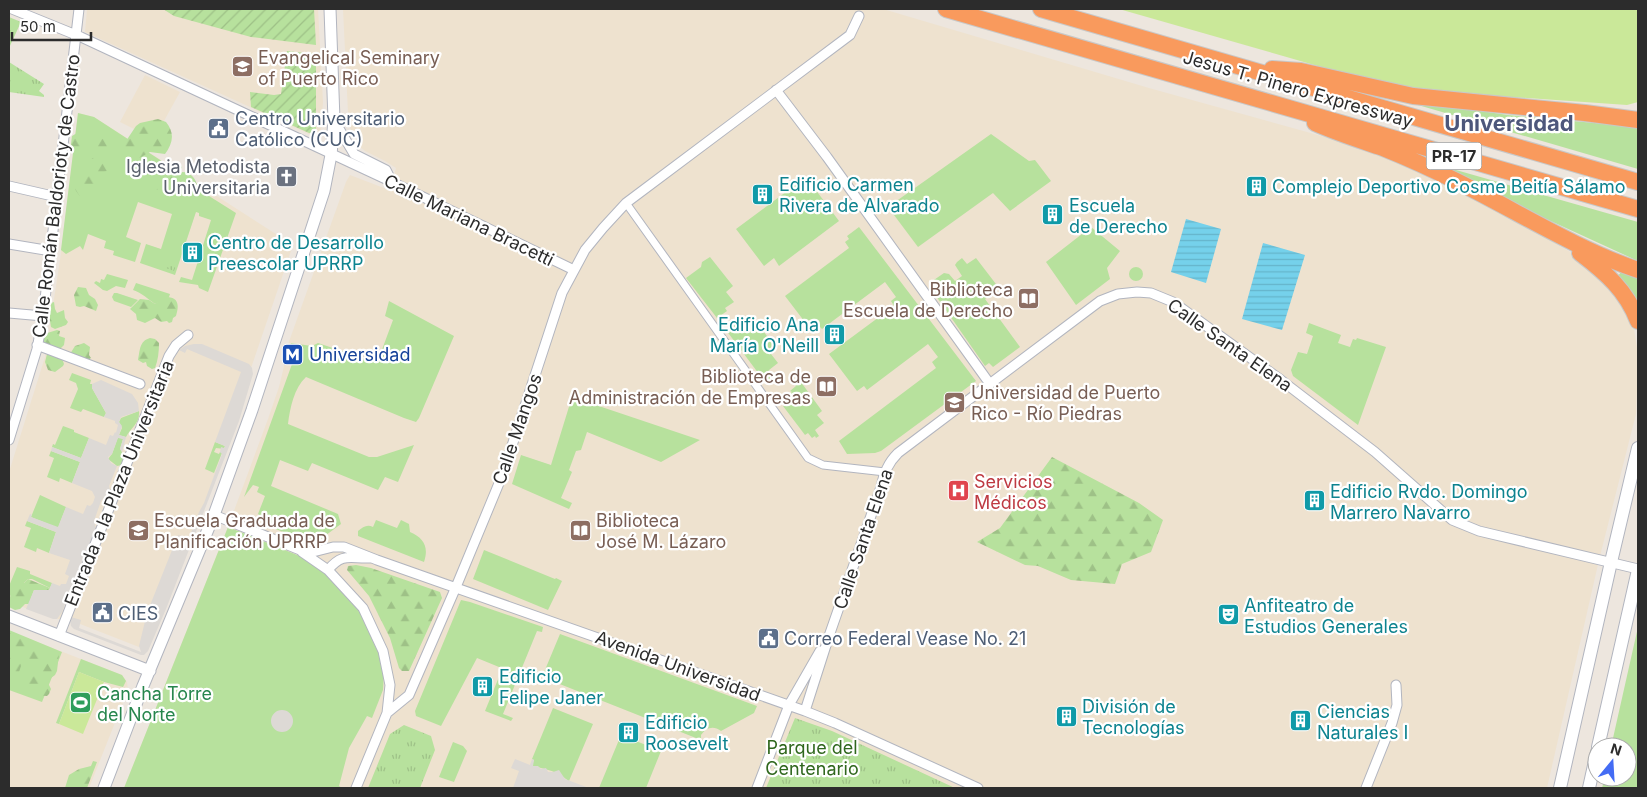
<svg xmlns="http://www.w3.org/2000/svg" width="1647" height="797" font-family="Inter,sans-serif">
<style>
.education{fill:#eee2cf}
.grass{fill:#b7e19d}
.forest{fill:url(#forest-firs)}
.park{fill:url(#park-tufts)}
.garden{fill:url(#garden-furrows)}
.pitch{fill:#cae899}
.plaza{fill:#ddd9d5}
.water{fill:url(#water-rules)}
.lines{fill:none;stroke-linecap:round;stroke-linejoin:round}
.pedestrian-casing{stroke:#b2b5bf;stroke-width:9}
.minor-casing{stroke:#b2b5bf;stroke-width:11}
.tertiary-casing{stroke:#b2b5bf;stroke-width:13}
.secondary-casing{stroke:#b2b5bf;stroke-width:14}
.motorway-casing{stroke:#c8c8c8;stroke-width:18}
.pedestrian{stroke:#fff;stroke-width:7}
.minor{stroke:#fff;stroke-width:9}
.tertiary{stroke:#fff;stroke-width:11}
.secondary{stroke:#fff;stroke-width:12}
.motorway{stroke:#f99a5d;stroke-width:16}
.labels{text-anchor:middle;dominant-baseline:central;stroke-width:4.5;stroke-linejoin:round;paint-order:stroke}
.shield{fill:#fff;stroke:#6b6b6b;stroke-width:1}
.shield-label{font-size:16px;font-weight:bold;fill:#2c2c2c}
.education-label{font-size:18px;fill:#785e54;stroke:#fff;text-anchor:start}
.street-label{font-size:18px;fill:#2c2c2c;stroke:#fff}
.service-label{font-size:18px;fill:#4e5e75;stroke:#fff;text-anchor:start}
.worship-label{font-size:18px;fill:#5b616d;stroke:#fff;text-anchor:end}
.culture-label{font-size:18px;fill:#0d838f;stroke:#fff;text-anchor:start}
.transit-label{font-size:18px;fill:#164399;stroke:#fff;text-anchor:start}
.health-label{font-size:18px;fill:#be3a42;stroke:#fff;text-anchor:start}
.leisure-label{font-size:18px;fill:#27864d;stroke:#fff;text-anchor:start}
.park-label{font-size:18px;fill:#2f671d;stroke:#fff}
.district-label{font-size:22px;font-weight:bold;fill:#4d577b;stroke:#fff}
</style>
<defs>
<pattern id="forest-firs" width="22" height="20" patternUnits="userSpaceOnUse" patternTransform="scale(1.25)"><rect width="22" height="20" fill="#b7e19d"/><path d="M5 1l3.5 6h-7zM16 11l3.5 6h-7z" fill="#9ec187"/></pattern>
<pattern id="park-tufts" width="24" height="20" patternUnits="userSpaceOnUse" patternTransform="scale(1.25)"><rect width="24" height="20" fill="#b7e19d"/><path d="M3 7l-1-3M5 7V3M7 7l1-3M15 17l-1-3M17 17v-4M19 17l1-3" fill="none" stroke="#9ec187"/></pattern>
<pattern id="garden-furrows" width="10" height="10" patternUnits="userSpaceOnUse" patternTransform="scale(1.25)"><rect width="10" height="10" fill="#b7e19d"/><path d="M-1 1l2-2M0 10L10 0M9 11l2-2" fill="none" stroke="#9ec187"/></pattern>
<pattern id="water-rules" width="6" height="5" patternUnits="userSpaceOnUse" patternTransform="scale(1.25)"><rect width="6" height="5" fill="#75d1eb"/><path d="M0 2.5h6" fill="none" stroke="#65b4ca"/></pattern>
</defs>
<rect width="100%" height="100%" fill="#ede6de"/>
<path class="education" d="M87,9H318L323,102L320,139L85,32Z
M343,9H883L1149,88L1372,150L1462,190L1572,253L1622,300L1634,329L1638,353V366L1636,414L1599,560L1547,788H124L228,527L268,419L279,387L285,362L286,350L346,182L350,175L389,190L392,182L396,168L385,161L365,151L359,146L351,133L348,113Z
M145,75L180,92L154,139L120,122Z
M78,113L94,117L293,245L205,503L145,643L139,647L75,622L53,618L9,602V472L45,357L60,260Z
M9,631L122,675L127,682L128,690L89,788H9Z"/>
<path class="grass" d="M1420,102L1508,115L1638,127V169L1418,105V104Z
M78,113L94,117L211,193L209,196L236,213L208,292L199,288L198,285L179,282L181,277L192,280L211,220L199,216V213L196,212L175,275L140,263L146,244L161,249L172,214L138,202L126,237L141,243L135,262L113,255L114,251L104,248L106,241L88,234L83,250L80,246L66,254L61,250Z
M991,134L1029,161L1035,160L1051,181L1010,211L993,193L918,247L888,207Z
M1442,166L1638,222V261L1461,180Z
M806,177L839,221L779,266L774,258L764,266L736,229Z
M859,227L976,381L881,451L875,453L847,454L839,441L936,368L932,362L938,357L928,344L867,390L864,386L857,391L829,354L894,306L891,301L896,297L885,282L822,329L818,325L811,330L785,296L849,248L845,242L849,239L847,236Z
M1091,227L1120,251L1107,268L1110,279L1076,305L1046,262Z
M710,257L733,286L726,292L734,302L725,308L727,311L717,318L686,278L701,267L702,262Z
M962,258L967,264L976,258L999,288L985,299L1020,347L993,367L989,363L985,366L929,286L931,282L944,273L949,274L955,281L962,276L955,265L957,262Z
M1129 274a7 7 0 1 1 14 0a7 7 0 1 1-14 0Z
M1622,271L1638,276V309L1617,277Z
M107,274L128,280L125,288L116,286L107,291L103,290L94,283L96,281L100,283L101,279L104,280Z
M136,283L170,294L169,297L155,304C148,299 142,293 133,290Z
M114,293H117L138,300L131,307L114,301L112,297Z
M389,301L454,336L419,418L416,422L404,418L306,377C294,388 290,408 288,424L369,457H377L414,445L398,482L385,477L378,490L312,463L308,471L280,460L271,486L338,514L341,524L318,541L302,539L265,525L263,517L258,514L265,496L257,492L259,487L253,485L244,497L296,353L288,350L291,343L312,346L318,343L377,363L393,320L385,316Z
M751,315L777,349L771,354L778,363L769,370L773,376L765,382L726,330L736,323L738,325Z
M1309,323L1341,335L1338,343L1350,347L1353,339L1356,340L1357,338L1386,347L1358,425L1293,376L1291,370L1298,352L1307,354L1313,336L1306,333Z
M72,373L91,380L90,384H92V388L106,413L104,417L83,409L81,412L70,408L78,389L76,383L69,380Z
M798,378L822,411L817,415L824,423L815,430L819,436L816,438L815,436L812,438L808,433L805,435L783,406L786,403L785,401L789,397L788,395L792,392L790,391L796,386L793,382Z
M572,397L700,440L661,462L587,432L581,450L576,451L569,470L572,472L561,498L572,503L569,509L512,484L521,455L551,465Z
M139,411C140,424 131,427 126,437L119,435L122,428L119,422L121,418Z
M63,426L74,430V432L89,438L81,458L52,447L53,444L55,445Z
M118,437L123,439L120,449C124,453 124,459 122,465L117,466L108,459L112,454Z
M215,442L225,446L224,449L216,448L214,452L219,454L220,452L222,453L214,473L205,469Z
M51,451L80,462L72,483L60,478L59,482L47,477L54,458L49,456Z
M40,495L66,507L58,528L31,517Z
M376,520L397,528L401,520L409,524L410,532C424,538 429,547 424,562L358,536V531C363,527 367,524 373,527Z
M27,521L56,532L49,553L37,548L36,552L24,547L31,528L25,526Z
M228,527L302,557L330,575L360,610L380,652L384,673L383,690L372,718L367,716L349,748L339,786L342,788H124Z
M484,550L555,579L556,578L562,581L548,610L473,579Z
M17,567L30,571V574L52,583L50,588L32,579H28L9,597V586Z
M461,600L470,602L543,627L542,632L537,631L503,714L513,718L511,721L485,711L501,672L499,667L477,658L441,726L416,716L415,711Z
M1638,627V788H1602L1605,777H1627V747H1611Z
M9,630L62,652L42,702L9,690Z
M560,634L757,706L754,713L721,731C713,725 706,728 701,735V740L542,677Z
M81,659L122,675L126,681L123,687L104,682L79,672L59,724L56,723Z
M553,708L593,724L569,781C565,779 563,776 559,774C550,770 542,768 532,766L534,760L532,759Z
M621,735L661,751L646,788H599Z
M453,742L463,746L467,751L454,782L439,777Z"/>
<path class="forest" d="M158,119L166,122C175,133 173,143 165,154L150,152L132,162H128L122,150L126,141L136,126L140,123Z
M77,133C90,137 97,150 80,155L70,152L72,136Z
M99,139H107L115,143C116,150 115,155 109,158L111,169C106,173 96,173 90,173L86,169L87,163L95,156L94,149Z
M175,162L182,167L181,169C172,175 166,187 156,190C150,183 148,176 152,168C162,164 164,171 175,162Z
M131,169L139,170C145,181 137,180 133,186L130,185L125,179L127,171Z
M182,172C191,172 197,179 197,188L189,193L179,191L174,184L177,177Z
M85,174L95,177L100,184L93,195L82,199L76,191L72,180L73,177Z
M110 219a7 7 0 1 1 14 0a7 7 0 1 1-14 0Z
M78,287L86,288L89,295L95,299L98,305L96,311L84,306L80,307L76,306L74,295Z
M168,297C179,298 179,306 176,316L173,318L172,322L169,323L167,321L161,322L155,318L145,323L137,320L136,314L130,309L140,299L149,300L155,304L163,298Z
M54,302L55,309L57,313L64,310L65,318L68,322L66,325L55,329L51,327L49,315L51,310V303Z
M57,330L60,331L59,336L65,338L64,345L59,350L64,364L63,366L55,372L48,370L45,362L47,354L43,352L41,344L44,334Z
M150,338L155,339L159,343C159,352 158,360 155,368L152,369L147,366L146,362L143,363L138,360C140,351 139,341 150,338Z
M84,343L90,347L89,355L91,358L86,361L70,354L75,346Z
M1052,457L1139,503L1163,520L1151,552L1122,564L1115,584L1071,580L1038,566L1025,565L977,542L1000,528Z
M356,565L371,568L440,592L442,598L409,671H402L399,668L390,638L369,596L347,570L348,566Z
M28,579L50,588L49,590H34L29,604H25L20,609L15,610L9,607C9,596 12,588 21,581L24,583Z
M9,632L25,639L28,642L27,650L22,654V663L17,678H9Z
M39,646L59,654L57,671L55,675L47,681L51,689L49,694L47,696C37,696 29,693 21,687L20,681L30,674C30,662 26,660 33,648Z
M93,761L97,762L87,788H65L69,775L79,769L91,766Z"/>
<path class="park" d="M9,17L21,22L9,48Z
M9,62L44,84L39,91L44,95V97L9,92Z
M163,253L178,258L174,271L158,265Z
M795,718L832,731L955,788H766Z
M404,725L431,736L435,750L420,788H368L390,734Z"/>
<path class="garden" d="M163,9H314L316,45L251,37L174,16Z
M287,51L316,54V133H309L251,107L250,92L274,95L281,94Z"/>
<path class="pitch" d="M1119,9H1638V102L1627,105L1398,89Z
M79,672L104,682L83,734L59,724Z"/>
<path class="plaza" d="M194,344H202L249,364L252,368L253,374L239,421L166,609L148,651L144,655H141L74,629L71,626L70,620L71,617L81,620L79,628L141,652L139,646L147,613L178,535L189,538L199,512L204,503L222,454L220,452L221,447L224,448L225,446L215,442L241,372L187,349L185,353L179,350L185,346Z
M101,380L132,394L138,403L139,411L121,417L119,422L122,426L119,435L126,437L122,452L120,449L123,439L118,438L112,454L108,457L111,463L117,466L109,486L110,490L101,501L94,521L96,529L62,612L57,619H53L26,609L34,590H49L52,583L60,586L61,584H66L69,576L65,574L70,560L49,553L56,532L27,521L30,514L32,515L31,517L58,527L66,507L83,514L87,505L90,506L93,503L95,497L92,491L72,483L80,462L51,451L52,447L81,458L89,438L106,445L110,435L113,436L115,432L116,433L118,425L115,423V421L104,417L106,413L92,388V384Z
M271 721a11 11 0 1 1 22 0a11 11 0 1 1-22 0Z
M515,759L530,765L532,759L534,760L533,766H538L541,769L546,768L548,772H553L559,770L565,779L589,788H513L519,771L511,768Z"/>
<path class="water" d="M1186,219L1221,229L1206,283L1171,272Z
M1263,243L1305,255L1282,330L1242,319Z"/>
<g class="lines">
<defs>
<path id="pedestrian" d="M626,203L808,458L823,465L885,472"/>
<path id="minor" d="M12,9L81,37L392,182L574,270
M776,90L827,157L990,384
M334,120L354,154L386,170L392,182
M9,186L57,197
M9,244L51,251
M9,313L43,316
M37,345L140,384
M9,440L37,349L43,316L79,9
M214,515L300,550L313,552L333,547H344L377,560L805,711L835,723L978,788
M302,552L328,570L363,608L383,651L390,685L387,713L356,788
M328,570C343,552 350,559 370,558
M59,636L169,356L176,345L188,335
M805,711L829,636L881,487C884,473 888,463 898,453L1100,301L1118,294L1137,292L1151,293L1173,302L1281,380L1375,452L1452,520L1479,531L1638,569
M387,713L409,695L456,587L502,476L562,293L585,250L603,228L626,203L850,35L859,16
M757,788L789,705L820,651
M1366,788L1392,723L1397,705L1396,685"/>
<path id="tertiary" d="M9,616L150,671
M104,788L143,686L214,515L252,410L324,191L331,155L334,120L330,9"/>
<path id="secondary" d="M1598,747L1638,570
M1560,788L1611,562L1638,448
M1589,788L1597,752"/>
<path id="motorway" d="M946,9L1638,209
M1041,9L1638,182
M1272,69L1301,71L1413,96L1585,113L1638,120
M1315,123C1337,133 1360,140 1383,148C1408,158 1432,169 1456,181C1517,211 1574,248 1638,270
M1580,253C1606,273 1626,290 1638,321"/>
</defs>
<use href="#pedestrian" class="pedestrian-casing"/>
<use href="#minor" class="minor-casing"/>
<use href="#tertiary" class="tertiary-casing"/>
<use href="#secondary" class="secondary-casing"/>
<use href="#motorway" class="motorway-casing"/>
<use href="#pedestrian" class="pedestrian"/>
<use href="#minor" class="minor"/>
<use href="#tertiary" class="tertiary"/>
<use href="#secondary" class="secondary"/>
<use href="#motorway" class="motorway"/>
</g>
<defs>
<symbol id="university-square" viewBox="-11 -11 22 22"><rect x="-9" y="-9" width="18" height="18" rx="4" fill="#8d6e63" stroke="#fff"/><path d="M0-5L7-2L0 1L-7-2ZM-4 1L0 2.5L4 1V4Q0 6-4 4Z" fill="#fff"/></symbol>
<symbol id="civic-square" viewBox="-11 -11 22 22"><rect x="-9" y="-9" width="18" height="18" rx="4" fill="#5c6f8a" stroke="#fff"/><path d="M-.6-6.5H3V-4.5H.6V-3L4-1V1h2V6H-6V1h2V-1L-.6-3ZM-1.2 2.5V6h2.4V2.5Z" fill="#fff"/></symbol>
<symbol id="church-square" viewBox="-11 -11 22 22"><rect x="-9" y="-9" width="18" height="18" rx="4" fill="#6b7280" stroke="#fff"/><path d="M-1.2-6h2.4v3.5h3.3v2.4h-3.3V6h-2.4V-.1h-3.3v-2.4h3.3Z" fill="#fff"/></symbol>
<symbol id="building-square" viewBox="-11 -11 22 22"><rect x="-9" y="-9" width="18" height="18" rx="4" fill="#0f9aa8" stroke="#fff"/><path d="M-4-6H4V6H1V3H-1V6H-4ZM-2.5-4.3h1.7v1.8h-1.7ZM.8-4.3h1.7v1.8H.8ZM-2.5-1h1.7V.8h-1.7ZM.8-1h1.7V.8H.8Z" fill="#fff"/></symbol>
<symbol id="library-square" viewBox="-11 -11 22 22"><rect x="-9" y="-9" width="18" height="18" rx="4" fill="#8d6e63" stroke="#fff"/><path d="M-6-4Q-3-5.5-.7-3.5V5Q-3 3-6 4ZM6-4Q3-5.5 .7-3.5V5Q3 3 6 4Z" fill="#fff"/></symbol>
<symbol id="metro-square" viewBox="-11 -11 22 22"><rect x="-9" y="-9" width="18" height="18" rx="4" fill="#1a4fb4" stroke="#fff"/><path d="M-5.5 5V-5H-3L0 0L3-5H5.5V5H3V-.5L0 4L-3-.5V5Z" fill="#fff"/></symbol>
<symbol id="hospital-square" viewBox="-11 -11 22 22"><rect x="-9" y="-9" width="18" height="18" rx="4" fill="#e0444e" stroke="#fff"/><path d="M-5-5h3v3.5h4V-5h3V5h-3V1.5h-4V5h-3Z" fill="#fff"/></symbol>
<symbol id="theatre-square" viewBox="-11 -11 22 22"><rect x="-9" y="-9" width="18" height="18" rx="4" fill="#0f9aa8" stroke="#fff"/><path d="M-5-5.5Q0-4 5-5.5V0Q5 5 0 6Q-5 5-5 0ZM-3.3-2.5H-1v1.5H-3.3ZM1-2.5H3.3v1.5H1ZM-2.8 1Q0 5.5 2.8 1Z" fill="#fff"/></symbol>
<symbol id="stadium-square" viewBox="-11 -11 22 22"><rect x="-9" y="-9" width="18" height="18" rx="4" fill="#2e9e5b" stroke="#fff"/><path d="M0-5a6.5 5 0 1 0 0 10a6.5 5 0 1 0 0-10ZM-3.5-1.8h7v3.6h-7Z" fill="#fff"/></symbol>
</defs>
<g fill-rule="evenodd">
<use href="#university-square" x="230" y="54" width="25" height="25"/>
<use href="#civic-square" x="206" y="116" width="25" height="25"/>
<use href="#church-square" x="274" y="164" width="25" height="25"/>
<use href="#building-square" x="1244" y="174" width="25" height="25"/>
<use href="#building-square" x="750" y="182" width="25" height="25"/>
<use href="#building-square" x="1040" y="202" width="25" height="25"/>
<use href="#building-square" x="180" y="240" width="25" height="25"/>
<use href="#library-square" x="1016" y="286" width="25" height="25"/>
<use href="#building-square" x="822" y="322" width="25" height="25"/>
<use href="#metro-square" x="280" y="342" width="25" height="25"/>
<use href="#library-square" x="814" y="374" width="25" height="25"/>
<use href="#university-square" x="942" y="390" width="25" height="25"/>
<use href="#hospital-square" x="946" y="478" width="25" height="25"/>
<use href="#building-square" x="1302" y="488" width="25" height="25"/>
<use href="#university-square" x="126" y="518" width="25" height="25"/>
<use href="#library-square" x="568" y="518" width="25" height="25"/>
<use href="#civic-square" x="90" y="600" width="25" height="25"/>
<use href="#theatre-square" x="1216" y="602" width="25" height="25"/>
<use href="#civic-square" x="756" y="626" width="25" height="25"/>
<use href="#building-square" x="470" y="674" width="25" height="25"/>
<use href="#stadium-square" x="68" y="690" width="25" height="25"/>
<use href="#building-square" x="1054" y="704" width="25" height="25"/>
<use href="#building-square" x="1288" y="708" width="25" height="25"/>
<use href="#building-square" x="616" y="720" width="25" height="25"/>
</g>
<g class="labels">
<rect class="shield" x="1426.5" y="142.5" width="55" height="27" rx="4"/>
<g class="shield-label">
<text x="1454" y="156">PR-17</text>
</g>
<g class="education-label">
<text x="258" y="57">Evangelical Seminary<tspan x="258" dy="21">of Puerto Rico</tspan></text>
<text x="1013" y="289" text-anchor="end">Biblioteca<tspan x="1013" dy="21">Escuela de Derecho</tspan></text>
<text x="811" y="376" text-anchor="end">Biblioteca de<tspan x="811" dy="21">Administración de Empresas</tspan></text>
<text x="971" y="392">Universidad de Puerto<tspan x="971" dy="21">Rico - Río Piedras</tspan></text>
<text x="154" y="520">Escuela Graduada de<tspan x="154" dy="21">Planificación UPRRP</tspan></text>
<text x="596" y="520">Biblioteca<tspan x="596" dy="21">José M. Lázaro</tspan></text>
</g>
<g class="street-label">
<text transform="translate(1298 89) rotate(16)">Jesus T. Pinero Expressway</text>
<text transform="translate(56 196) rotate(-83)">Calle Román Baldorioty de Castro</text>
<text transform="translate(469 220) rotate(26)">Calle Mariana Bracetti</text>
<text transform="translate(1230 345) rotate(35)">Calle Santa Elena</text>
<text transform="translate(517 429) rotate(-71)">Calle Mangos</text>
<text transform="translate(119 483) rotate(-68)">Entrada a la Plaza Universitaria</text>
<text transform="translate(863 539) rotate(-71)">Calle Santa Elena</text>
<text transform="translate(678 666) rotate(20)">Avenida Universidad</text>
</g>
<g class="service-label">
<text x="235" y="118">Centro Universitario<tspan x="235" dy="21">Católico (CUC)</tspan></text>
<text x="118" y="613">CIES</text>
<text x="784" y="638">Correo Federal Vease No. 21</text>
</g>
<g class="worship-label">
<text x="270" y="166">Iglesia Metodista<tspan x="270" dy="21">Universitaria</tspan></text>
</g>
<g class="culture-label">
<text x="779" y="184">Edificio Carmen<tspan x="779" dy="21">Rivera de Alvarado</tspan></text>
<text x="1272" y="186">Complejo Deportivo Cosme Beitía Sálamo</text>
<text x="1069" y="205">Escuela<tspan x="1069" dy="21">de Derecho</tspan></text>
<text x="208" y="242">Centro de Desarrollo<tspan x="208" dy="21">Preescolar UPRRP</tspan></text>
<text x="819" y="324" text-anchor="end">Edificio Ana<tspan x="819" dy="21">María O'Neill</tspan></text>
<text x="1330" y="491">Edificio Rvdo. Domingo<tspan x="1330" dy="21">Marrero Navarro</tspan></text>
<text x="1244" y="605">Anfiteatro de<tspan x="1244" dy="21">Estudios Generales</tspan></text>
<text x="499" y="676">Edificio<tspan x="499" dy="21">Felipe Janer</tspan></text>
<text x="1082" y="706">División de<tspan x="1082" dy="21">Tecnologías</tspan></text>
<text x="1317" y="711">Ciencias<tspan x="1317" dy="21">Naturales I</tspan></text>
<text x="645" y="722">Edificio<tspan x="645" dy="21">Roosevelt</tspan></text>
</g>
<g class="transit-label">
<text x="309" y="354">Universidad</text>
</g>
<g class="health-label">
<text x="974" y="481">Servicios<tspan x="974" dy="21">Médicos</tspan></text>
</g>
<g class="leisure-label">
<text x="97" y="693">Cancha Torre<tspan x="97" dy="21">del Norte</tspan></text>
</g>
<g class="park-label">
<text x="812" y="747">Parque del<tspan x="812" dy="21">Centenario</tspan></text>
</g>
<g class="district-label">
<text x="1509" y="123">Universidad</text>
</g>
</g>
<rect width="1647" height="797" fill="none" stroke="#2c2c2c" stroke-width="20"/>
<g transform="translate(1612 762) rotate(18)"><circle r="24" fill="#ffffff" stroke="#ababab"/>
<path d="M0-4L9 19L0 12L-9 19Z" fill="#446cf4"/>
<text y="-8" font-size="14" font-weight="bold" text-anchor="middle" fill="#2c2c2c">N</text>
</g>
<path d="M12 32v8h79v-8" fill="none" stroke="#2c2c2c" stroke-width="2.5"/>
<text x="20" y="32" font-size="15" fill="#2c2c2c" stroke="#ffffff" stroke-width="4" paint-order="stroke">50 m</text>
</svg>
